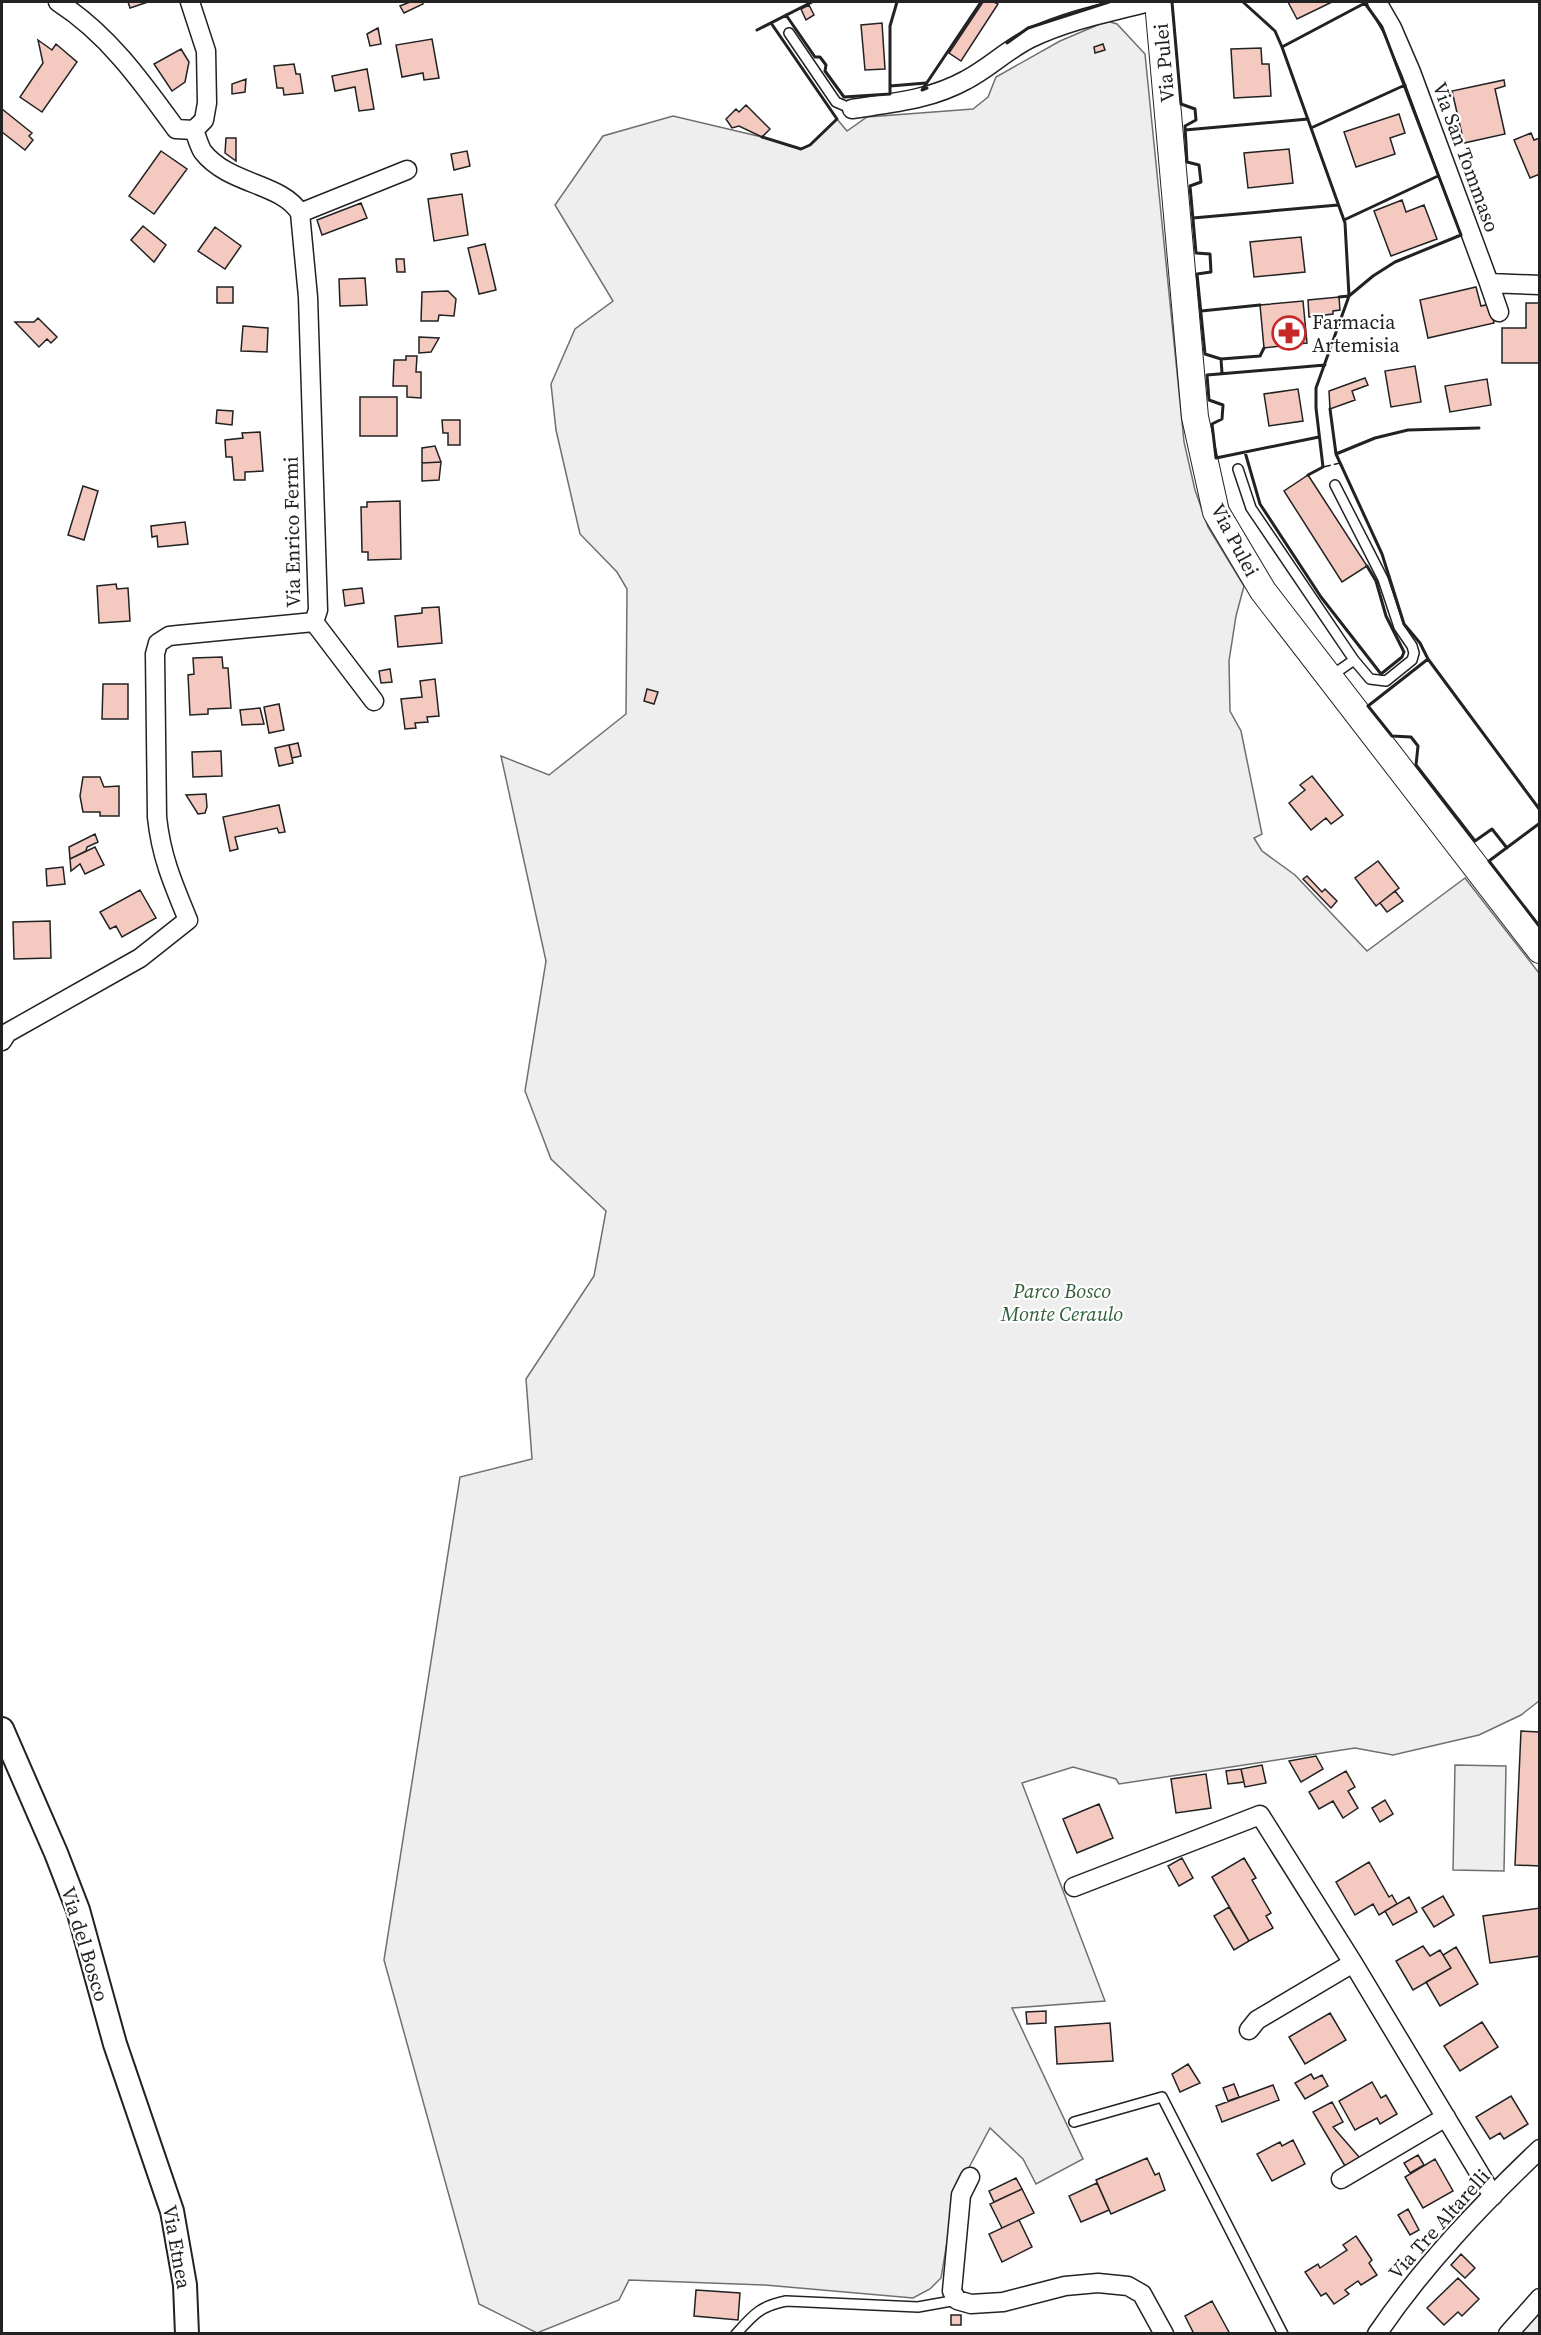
<svg xmlns="http://www.w3.org/2000/svg" width="1541" height="2335" font-family="'Source Serif 4',serif">
<style>
.green{fill:#eee;stroke:#6f6f6f;stroke-width:1.5}
.building{fill:#f3c9c0;stroke:#222;stroke-width:1.5}
.lines{fill:none;stroke-linecap:round;stroke-linejoin:round}
.service-casing{stroke:#222;stroke-width:12}
.minor-casing{stroke:#222;stroke-width:21}
.tertiary-casing{stroke:#222;stroke-width:26}
.secondary-casing{stroke:#222;stroke-width:28}
.service{stroke:#fff;stroke-width:9}
.minor{stroke:#fff;stroke-width:18}
.tertiary{stroke:#fff;stroke-width:22}
.secondary{stroke:#fff;stroke-width:26}
.fence{stroke:#222;stroke-width:1.5;stroke-dasharray:8 3;stroke-linecap:butt}
.wall{stroke:#222;stroke-width:3}
.labels{text-anchor:middle;dominant-baseline:central;stroke-width:4.5;stroke-linejoin:round;paint-order:stroke}
.street-label{font-size:20px;fill:#222;stroke:#fff}
.poi-label{font-size:20px;fill:#222;stroke:#fff;text-anchor:start}
.park-label{font-size:20px;font-style:italic;fill:#2f5e38;stroke:#fff}
</style>
<rect width="100%" height="100%" fill="#fff"/>
<path class="green" d="M1107,21L1117,24L1145,54L1184,442L1195,490L1208,527L1244,586L1236,616L1229,661L1230,711L1241,731L1262,834L1254,838L1262,851L1295,875L1367,951L1465,878L1539,973V1701L1521,1715L1479,1735L1393,1755L1355,1748L1119,1784L1116,1779L1073,1767L1022,1783L1105,2001L1012,2008L1083,2159L1036,2184L1023,2159L990,2128L955,2194L941,2278L930,2289L913,2298L765,2285L629,2280L619,2300L537,2333L479,2304L384,1960L460,1477L532,1459L526,1379L594,1276L606,1211L551,1159L525,1091L546,961L501,756L549,775L626,714L627,589L617,572L580,534L556,430L551,384L575,329L613,301L555,205L603,136L673,116L762,137L801,149L810,145L837,119L847,131L867,117L973,109L988,97L996,77L1060,41Z
M1455,1765L1506,1766L1504,1871L1453,1870Z
M1539,2311V2333H1519Z"/>
<path class="building" d="M128,2H148L130,8Z
M410,2H422L423,4L404,13L400,6Z
M983,2H994L998,4L961,61L949,53Z
M1288,2H1332L1297,19Z
M809,5L814,15L806,20L801,9Z
M882,23L885,69L865,70L861,25Z
M378,28L381,44L370,46L367,34Z
M432,39L439,78L424,80L423,73L402,77L396,45Z
M38,40L52,50L56,44L77,62L42,112L20,97L43,63Z
M1103,44L1105,50L1095,53L1094,47Z
M1261,48L1262,64H1269L1271,96L1234,98L1231,49Z
M181,49L189,62L185,82L172,91L154,64Z
M294,64L296,74H300L303,93L284,95L283,88H277L274,66Z
M367,69L374,109L359,111L355,87L335,91L332,76Z
M246,79L245,92L232,94V84Z
M1504,80L1505,86L1495,89L1505,134L1464,143L1452,91Z
M746,105L770,129L762,137L739,126L732,128L726,119L736,109L739,112Z
M2,109L32,133L29,136L33,140L25,150L2,132Z
M1399,114L1405,133L1390,138L1395,154L1356,167L1344,132Z
M1531,133L1534,140L1540,138V174L1530,178L1514,140Z
M226,138H236V161L225,153Z
M1289,149L1293,183L1248,188L1244,153Z
M161,151L187,169L154,214L129,196Z
M467,151L470,166L454,170L451,154Z
M462,194L468,235L434,241L428,199Z
M1402,200L1406,212L1424,205L1437,239L1391,256L1374,211Z
M361,203L367,218L322,235L317,220Z
M143,226L166,245L154,262L131,240Z
M215,227L241,246L225,269L198,251Z
M1301,237L1305,272L1254,277L1250,242Z
M485,244L496,290L479,294L468,248Z
M396,259H404L405,272H397Z
M365,278L367,305L340,306L339,279Z
M217,287H233V303H217Z
M1476,287L1481,306L1490,304L1494,323L1428,338L1420,300Z
M448,291L456,299L454,316L439,315L438,321H421L422,292Z
M1339,297L1340,310L1333,311V314L1309,317L1308,300Z
M1303,301L1307,343L1264,348L1260,305Z
M1526,303H1540V363H1502V328H1526Z
M38,318L57,337L51,343L47,339L39,347L15,322H34Z
M243,326L268,328L267,352L241,351Z
M419,337L439,338L431,352L419,353Z
M406,356H417L416,372H421V398L407,397V386H393L394,360H406Z
M1415,366L1421,402L1391,407L1385,371Z
M1365,378L1368,385L1352,391L1355,400L1330,409L1329,391Z
M1487,379L1491,405L1450,412L1445,386Z
M1298,389L1303,421L1269,426L1264,394Z
M360,397H397V436H360Z
M217,410L233,411L232,425L216,423Z
M442,420H460V445H448V433H443Z
M260,432L263,471L245,472V480H234L232,457H226L225,440L243,438L242,433Z
M435,446L441,462L422,463V448Z
M441,462L439,480L422,481V463Z
M1308,475L1367,566L1342,582L1284,491Z
M83,486L98,491L84,540L68,535Z
M400,501L401,559L368,560V552H362L361,507H367V502Z
M185,522L188,544L158,547L157,536L152,537L151,526Z
M116,584L117,589L128,588L130,621L99,623L97,586Z
M362,588L364,603L345,606L343,590Z
M439,607L442,643L398,647L395,616L422,613V608Z
M222,657L223,668H228L231,708L208,709V714L190,715L188,675L194,674L193,658Z
M390,669L392,682L381,683L379,671Z
M435,679L439,716L427,717L428,722L415,723L416,728L405,729L401,699L422,697L420,681Z
M103,684H128V719H102Z
M647,689L658,692L654,704L644,701Z
M279,704L284,730L269,733L264,707Z
M260,708L264,724L242,725L240,710Z
M298,743L301,756L292,758L289,745Z
M289,745L293,763L279,766L275,748Z
M221,751L222,776L193,777L192,752Z
M1312,776L1343,815L1331,824L1326,818L1311,830L1289,803L1305,790L1300,785Z
M83,777H100L104,787L119,786V816H100V812H83L80,796Z
M206,794L207,807L205,813L198,814L186,795Z
M279,805L285,832L279,833L277,828L235,837L238,849L230,851L223,817Z
M95,834L98,842L87,847L86,851L70,859L69,847Z
M95,847L104,865L85,874L80,864L71,871L70,859Z
M1378,861L1399,888L1376,906L1355,878Z
M63,867L65,884L47,886L46,869Z
M1307,876L1322,892L1325,889L1337,901L1331,908L1303,879Z
M140,890L156,918L122,937L116,926L110,929L100,912Z
M1395,891L1403,901L1387,912L1380,903Z
M50,921L51,958L14,959L13,922Z
M1521,1731L1540,1732V1866L1515,1865Z
M1316,1756L1323,1769L1301,1782L1289,1761Z
M1262,1765L1266,1783L1245,1787L1241,1769Z
M1241,1769L1244,1782L1228,1784L1226,1771Z
M1346,1771L1355,1787L1348,1791L1358,1808L1343,1818L1333,1801L1319,1809L1309,1792Z
M1206,1774L1211,1808L1176,1813L1171,1779Z
M1385,1800L1393,1814L1380,1822L1372,1808Z
M1099,1804L1113,1838L1077,1853L1063,1819Z
M1182,1858L1193,1878L1179,1886L1168,1866Z
M1244,1858L1256,1878L1252,1880L1271,1913L1266,1916L1273,1928L1249,1941L1212,1877Z
M1369,1862L1389,1897L1392,1895L1397,1904L1379,1915L1373,1904L1355,1915L1336,1882Z
M1443,1896L1454,1915L1434,1927L1422,1908Z
M1409,1897L1417,1912L1393,1925L1385,1911Z
M1229,1907L1249,1941L1234,1950L1214,1916Z
M1540,1908V1956L1490,1963L1483,1916Z
M1423,1946L1430,1956L1440,1950L1451,1968L1413,1990L1396,1961Z
M1456,1947L1478,1984L1440,2006L1426,1982L1451,1968L1443,1955Z
M1046,2011V2023L1027,2024L1026,2012Z
M1330,2013L1346,2040L1305,2064L1289,2037Z
M1482,2022L1498,2047L1460,2071L1444,2046Z
M1110,2023L1113,2061L1057,2064L1055,2027Z
M1188,2064L1200,2083L1180,2092L1172,2074Z
M1311,2074L1314,2079L1322,2075L1328,2086L1305,2099L1295,2083Z
M1372,2082L1381,2098L1386,2095L1397,2114L1380,2124L1377,2118L1355,2130L1339,2101Z
M1234,2084L1239,2097L1228,2101L1223,2088Z
M1273,2085L1279,2100L1222,2122L1216,2106Z
M1511,2096L1528,2124L1504,2139L1500,2133L1490,2139L1476,2117Z
M1332,2102L1343,2122L1333,2127L1360,2158L1345,2166L1313,2112Z
M1293,2140L1305,2164L1272,2181L1257,2154L1280,2142L1282,2146Z
M1418,2155L1424,2165L1410,2173L1404,2163Z
M1147,2158L1155,2175L1159,2173L1165,2190L1111,2214L1096,2180Z
M1435,2159L1453,2191L1423,2208L1405,2177Z
M1016,2178L1022,2189L994,2202L989,2191Z
M1097,2183L1109,2210L1081,2222L1069,2196Z
M1022,2189L1034,2213L1002,2228L990,2204Z
M1408,2209L1419,2230L1410,2235L1398,2215Z
M1019,2220L1032,2247L1002,2262L989,2234Z
M1356,2236L1372,2260L1369,2263L1377,2275L1361,2285L1358,2281L1345,2290L1349,2294L1334,2304L1326,2293L1321,2296L1305,2272L1318,2264L1320,2268L1347,2250L1343,2245Z
M1461,2254L1475,2268L1465,2278L1451,2265Z
M1458,2278L1479,2299L1462,2316L1458,2312L1444,2325L1427,2308Z
M696,2290L740,2293L738,2320L694,2316Z
M1212,2301L1230,2334H1194L1185,2316Z
M951,2315H961V2325H951Z"/>
<g class="lines">
<defs>
<path id="service" d="M789,33L836,102L852,109
M1238,469L1251,508L1354,660L1331,676
M1335,485L1383,579L1399,627L1412,646L1414,653L1412,660L1386,681L1370,679L1354,660
M1074,2122L1162,2097L1283,2334
M736,2334C753,2315 760,2306 786,2301L918,2307L957,2300"/>
<path id="minor" d="M58,2C108,34 142,82 176,129L194,130L204,120L207,103L206,51L190,2
M1377,2L1392,28L1411,72L1489,283L1540,285
M852,109C891,103 930,100 966,80C989,68 1008,49 1031,38C1068,20 1110,12 1149,2
M300,213L407,170
M1489,283L1499,312
M314,622L374,701
M2,1041L7,1033L140,958L188,920C173,884 161,856 157,817L155,654L158,643L169,636L178,635L314,622L318,610L308,297L300,213C282,183 229,185 203,152C199,146 197,137 194,130
M1074,1887L1260,1815L1353,1963L1493,2196
M1249,2030L1257,2020L1353,1963
M970,2177L961,2195L952,2291L957,2300L971,2304L1003,2302L1065,2286L1098,2283L1128,2286L1142,2294L1164,2334
M1341,2179L1446,2117
M1377,2334C1423,2266 1480,2206 1540,2149
M1508,2334L1540,2298"/>
<path id="tertiary" d="M2,1729L56,1853L78,1910L115,2044L172,2211L185,2285L187,2334"/>
<path id="secondary" d="M1158,2L1195,417L1216,512L1263,591L1540,950"/>
</defs>
<use href="#service" class="service-casing"/>
<use href="#minor" class="minor-casing"/>
<use href="#tertiary" class="tertiary-casing"/>
<use href="#secondary" class="secondary-casing"/>
<use href="#service" class="service"/>
<use href="#minor" class="minor"/>
<use href="#tertiary" class="tertiary"/>
<use href="#secondary" class="secondary"/>
<path class="fence" d="M1323,467L1340,463"/>
<path class="wall" d="M1172,2L1181,104L1195,109L1196,120L1185,126L1187,162L1199,165L1201,182L1190,186L1196,253L1210,254L1211,272L1197,274L1205,354L1221,359L1222,373
M1243,2L1275,31L1282,47L1345,223L1349,296L1339,297
M786,15L815,57H820L826,65L825,71L844,97L890,94V26L897,2
M757,30L812,2
M1007,43L1028,28L1109,2
M1282,47L1365,3
M890,86L926,83
M927,88L922,90L981,2
M1311,128L1405,85
M1185,130L1308,119
M762,137L801,149L810,145L837,119L771,23
M1193,218L1338,205
M1344,220L1438,176
M1201,311L1260,305
M1221,359L1260,356L1264,348
M1330,409L1336,454L1382,554L1404,624L1420,643L1428,659L1540,810
M1319,437L1216,458L1212,424L1222,419L1223,405L1209,400L1207,375L1325,365
M1245,452L1260,504L1321,597L1381,674L1402,657L1404,652L1386,616L1376,581L1367,566
M1336,454L1375,438L1408,430L1479,428
M1308,475L1323,467L1316,408V388L1349,296L1373,276L1395,262L1461,235L1382,27L1364,2
M1428,659L1368,706L1392,736L1411,737L1418,746L1416,765L1475,841L1492,829L1507,848
M1540,823L1489,861L1540,927"/>
</g>
<defs>
<symbol id="pharmacy-ring" viewBox="-11 -11 22 22"><circle r="9.5" fill="#fff" stroke="#c62828" stroke-width="1.5"/><path d="M-2-6h4v4h4v4h-4v4h-4v-4h-4v-4h4Z" fill="#c62828"/></symbol>
</defs>
<g fill-rule="evenodd">
<use href="#pharmacy-ring" x="1270" y="314" width="38" height="38"/>
</g>
<g class="labels">
<g class="street-label">
<text transform="translate(1164 63) rotate(-95)">Via Pulei</text>
<text transform="translate(1466 157) rotate(70)">Via San Tommaso</text>
<text transform="translate(292 532) rotate(-91)">Via Enrico Fermi</text>
<text transform="translate(1235 540) rotate(62)">Via Pulei</text>
<text transform="translate(85 1944) rotate(73)">Via del Bosco</text>
<text transform="translate(1439 2224) rotate(-48)">Via Tre Altarelli</text>
<text transform="translate(177 2247) rotate(80)">Via Etnea</text>
</g>
<g class="poi-label">
<text x="1312" y="322">Farmacia<tspan x="1312" dy="23">Artemisia</tspan></text>
</g>
<g class="park-label">
<text x="1062" y="1291">Parco Bosco<tspan x="1062" dy="23">Monte Ceraulo</tspan></text>
</g>
</g>
<rect width="1541" height="2335" fill="none" stroke="#222222" stroke-width="6"/>
</svg>
